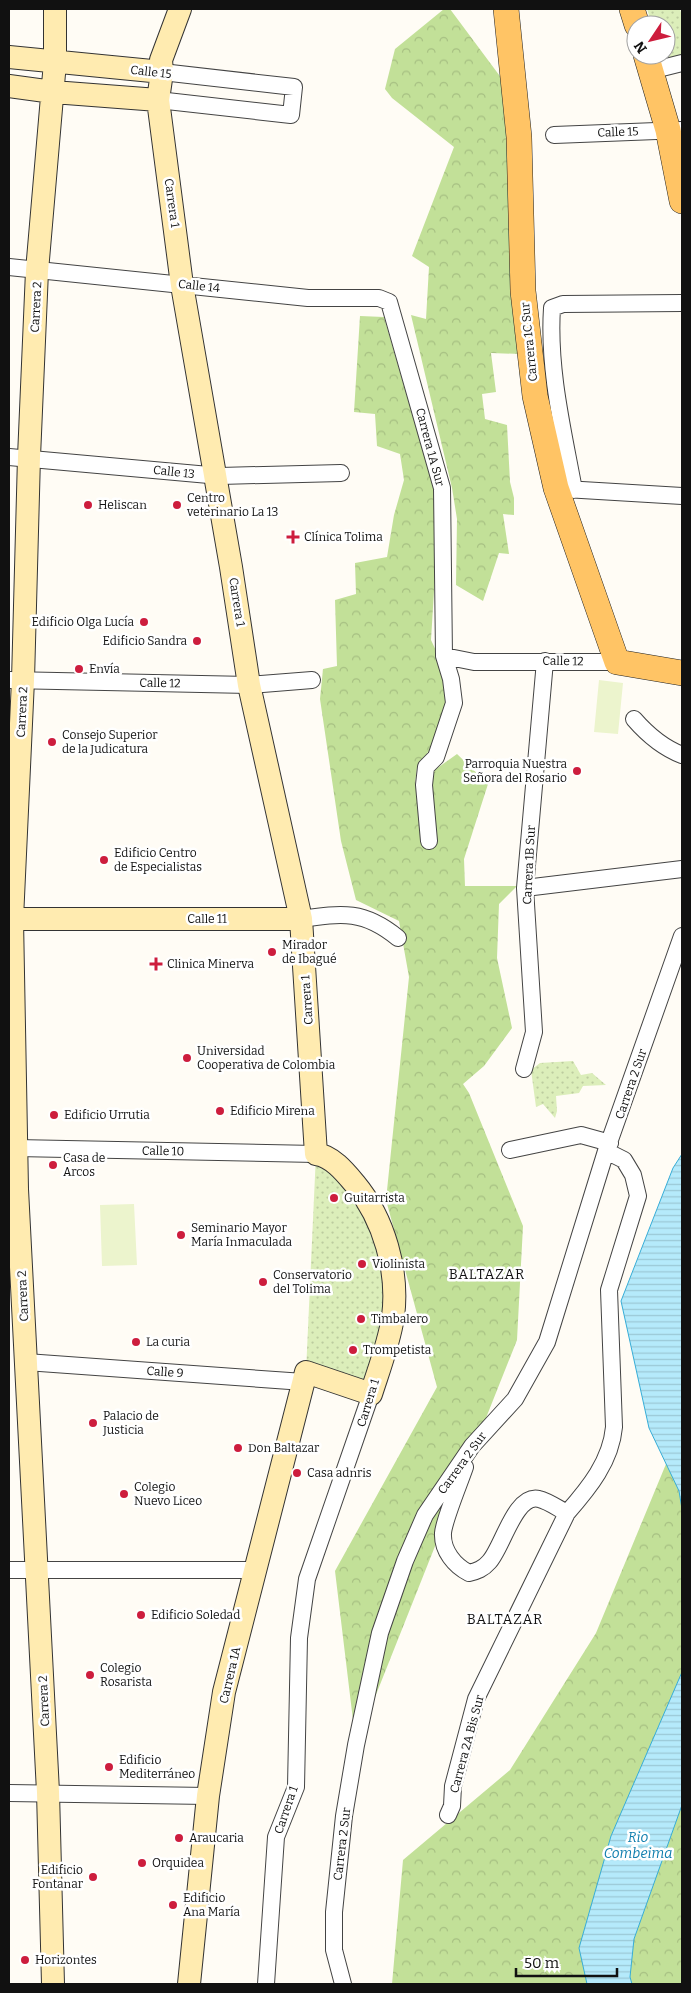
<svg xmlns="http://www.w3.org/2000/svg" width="691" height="1993" font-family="Bitter,serif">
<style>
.grass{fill:url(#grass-dots)}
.forest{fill:url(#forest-crowns)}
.pitch{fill:#ecf4cd}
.water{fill:url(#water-rules);stroke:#37add7}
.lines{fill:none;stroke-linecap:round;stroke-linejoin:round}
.street-casing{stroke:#444;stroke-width:18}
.secondary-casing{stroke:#333;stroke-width:24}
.primary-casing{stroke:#222;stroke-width:26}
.street{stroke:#fff;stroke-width:16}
.secondary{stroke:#ffebb0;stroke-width:22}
.primary{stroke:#ffc465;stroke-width:25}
.poi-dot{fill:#cd1d3d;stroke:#fff;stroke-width:2}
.labels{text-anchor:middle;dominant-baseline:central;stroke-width:5;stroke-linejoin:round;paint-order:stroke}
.street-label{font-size:12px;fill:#111;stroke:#fff}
.poi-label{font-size:12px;fill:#111;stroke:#fff;text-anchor:start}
.neighbourhood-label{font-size:14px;letter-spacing:1px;fill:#111;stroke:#fff}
.water-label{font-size:14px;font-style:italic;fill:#0f7eae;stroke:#fff}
</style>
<defs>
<pattern id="grass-dots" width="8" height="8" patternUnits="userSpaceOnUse" patternTransform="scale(1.25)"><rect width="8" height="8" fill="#dceeba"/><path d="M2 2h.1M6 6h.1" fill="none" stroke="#bccb9f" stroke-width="1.8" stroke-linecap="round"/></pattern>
<pattern id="forest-crowns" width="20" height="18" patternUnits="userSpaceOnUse" patternTransform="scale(1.25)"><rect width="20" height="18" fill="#c2e098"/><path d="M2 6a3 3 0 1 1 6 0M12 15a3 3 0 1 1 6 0" fill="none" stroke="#a6bf82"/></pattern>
<pattern id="water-rules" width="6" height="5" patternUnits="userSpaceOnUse" patternTransform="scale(1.25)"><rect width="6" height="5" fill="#b5eafb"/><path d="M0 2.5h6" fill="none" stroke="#9bc8d6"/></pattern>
</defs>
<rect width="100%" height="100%" fill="#fffcf5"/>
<path class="grass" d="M647,9H680L682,16V62L664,65L661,55H666V25H652Z
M573,1061L581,1075L592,1073L606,1085L583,1086L579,1093L556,1096L557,1111L555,1118L543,1104L536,1107L531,1070L540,1063Z
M316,1154L338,1166L391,1268L371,1394L306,1372Z"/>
<path class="forest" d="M444,9H450L508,87L520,354L491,353L496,392L482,394L485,419L507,425L510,482L514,498V515L503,514L509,554L499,553L483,601L456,585L457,519L452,488L411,315L426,319L429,267L412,256L454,147L392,98L385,89L395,49Z
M360,316L384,317L435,493V575L431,640L440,659L447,702L432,747L417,767L415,784L457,754L488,784L464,859L465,886H517L499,904L497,958L512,1028L484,1066L463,1084L469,1093L523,1226L517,1340L356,1745L335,1571L437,1387L386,1200L409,977L399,921L356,900L341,841L320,699L323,669L337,666L335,600L356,594L355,563L387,557L394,515L404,480L400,454L377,446L375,414L354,412Z
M682,1401V1984H392L403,1860L510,1770L596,1633L666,1464Z"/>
<path class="pitch" d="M599,680L623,683L618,734L594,732Z
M134,1204L137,1265L102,1266L100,1205Z"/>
<path class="water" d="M682,1154V1509L679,1491L649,1428L621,1301L673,1168Z
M682,1672V1805L634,1939L630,1977L632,1984H587L579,1948L611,1836Z"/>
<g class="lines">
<defs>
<path id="street" d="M650,71L682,63
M158,100L291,115L294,87L162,72
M554,135L682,130
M9,267L308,298H379L389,302L442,488L444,656L451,679L454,703L436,757L426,767L424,785L429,841
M9,457L220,476L341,473
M565,489L682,496
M574,490C563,430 548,369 552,308L563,304L682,303
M444,656L474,662H617
M9,680L249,685L312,680
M634,719C647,734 664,748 682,755
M525,888L682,869
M301,919C343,913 364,910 398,938
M524,1069L534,1032L525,888L545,661
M16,1148L316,1154
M510,1150L581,1135L610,1143
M26,1362L304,1382
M465,1467C460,1482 444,1520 443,1533C442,1551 455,1566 469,1573C477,1571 483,1569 489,1562C502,1549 515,1493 539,1499C548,1501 559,1509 567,1513
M9,1570H255
M9,1793L208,1796
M448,1815L452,1806L453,1786L476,1699L567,1513C589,1488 611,1461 614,1427L609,1290L638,1196L633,1175L624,1160L606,1151
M266,1984L276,1837L296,1787L299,1638L307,1579L371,1394
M343,1984L334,1950V1912L344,1816L356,1745L380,1633L405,1561L425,1515L472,1446L515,1399L547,1342L606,1151L682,936"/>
<path id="secondary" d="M180,9L161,60L162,72L158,100L182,285L231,567L249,685L301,919L316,1154C332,1156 345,1172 355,1184C384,1219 399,1271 393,1317C389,1343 379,1369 371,1394L306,1372L224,1692L208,1796L189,1984
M9,57L162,72
M9,86L53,92L158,100
M9,919H301
M53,1984L48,1792L17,1189L12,919L23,680L29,457L37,271L55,62V9"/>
<path id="primary" d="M506,9L519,137L523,291L535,396L556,488L617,662L682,673
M632,9L637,25
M646,55L668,130L682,201"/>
</defs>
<use href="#street" class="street-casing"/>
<use href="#secondary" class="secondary-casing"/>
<use href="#primary" class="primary-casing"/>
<use href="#street" class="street"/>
<use href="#secondary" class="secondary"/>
<use href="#primary" class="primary"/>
</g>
<g class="poi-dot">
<circle cx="88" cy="505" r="5"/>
<circle cx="177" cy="505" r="5"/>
<path d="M290.5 529.5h5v5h5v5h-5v5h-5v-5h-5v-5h5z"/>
<circle cx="144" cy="622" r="5"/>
<circle cx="197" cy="641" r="5"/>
<circle cx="79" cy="669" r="5"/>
<circle cx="52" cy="742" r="5"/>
<circle cx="577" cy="771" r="5"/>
<circle cx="104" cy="860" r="5"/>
<circle cx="272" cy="952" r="5"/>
<path d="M153.5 956.5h5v5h5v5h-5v5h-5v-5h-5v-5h5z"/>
<circle cx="187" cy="1058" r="5"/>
<circle cx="220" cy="1111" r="5"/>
<circle cx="54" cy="1115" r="5"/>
<circle cx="53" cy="1165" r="5"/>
<circle cx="334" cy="1198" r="5"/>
<circle cx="181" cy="1235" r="5"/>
<circle cx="362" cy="1264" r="5"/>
<circle cx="263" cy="1282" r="5"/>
<circle cx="361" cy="1319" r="5"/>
<circle cx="136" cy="1342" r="5"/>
<circle cx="353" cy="1350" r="5"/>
<circle cx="93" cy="1423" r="5"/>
<circle cx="238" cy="1448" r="5"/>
<circle cx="297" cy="1473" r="5"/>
<circle cx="124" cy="1494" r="5"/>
<circle cx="141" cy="1615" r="5"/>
<circle cx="90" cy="1675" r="5"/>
<circle cx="109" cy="1767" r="5"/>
<circle cx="179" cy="1838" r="5"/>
<circle cx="142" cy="1863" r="5"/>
<circle cx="93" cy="1877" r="5"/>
<circle cx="173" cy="1905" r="5"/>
<circle cx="25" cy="1960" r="5"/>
</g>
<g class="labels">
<g class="street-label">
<text transform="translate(151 72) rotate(6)">Calle 15</text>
<text transform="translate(618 132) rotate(-2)">Calle 15</text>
<text transform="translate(172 203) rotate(82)">Carrera 1</text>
<text transform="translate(199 286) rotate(6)">Calle 14</text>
<text transform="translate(36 307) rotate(-87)">Carrera 2</text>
<text transform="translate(529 342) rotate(-96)">Carrera 1C Sur</text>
<text transform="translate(430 447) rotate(75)">Carrera 1A Sur</text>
<text transform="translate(174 472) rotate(6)">Calle 13</text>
<text transform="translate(237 602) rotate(81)">Carrera 1</text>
<text transform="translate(563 661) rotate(1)">Calle 12</text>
<text transform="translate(160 683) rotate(1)">Calle 12</text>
<text transform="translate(22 712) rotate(-87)">Carrera 2</text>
<text transform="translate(529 865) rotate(-87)">Carrera 1B Sur</text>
<text x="207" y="919">Calle 11</text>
<text transform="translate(307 1000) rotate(-94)">Carrera 1</text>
<text transform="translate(631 1084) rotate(-71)">Carrera 2 Sur</text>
<text transform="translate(163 1151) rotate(1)">Calle 10</text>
<text transform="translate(23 1296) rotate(-93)">Carrera 2</text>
<text transform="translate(165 1372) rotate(4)">Calle 9</text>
<text transform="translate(368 1403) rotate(-73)">Carrera 1</text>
<text transform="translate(462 1463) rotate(-54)">Carrera 2 Sur</text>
<text transform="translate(230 1675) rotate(-77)">Carrera 1A</text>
<text transform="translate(44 1701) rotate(-93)">Carrera 2</text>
<text transform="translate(467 1744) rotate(-75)">Carrera 2A Bis Sur</text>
<text transform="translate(286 1810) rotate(-71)">Carrera 1</text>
<text transform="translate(342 1844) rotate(-83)">Carrera 2 Sur</text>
</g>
<g class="poi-label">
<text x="187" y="498">Centro<tspan x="187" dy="14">veterinario La 13</tspan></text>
<text x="98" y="505">Heliscan</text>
<text x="304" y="537">Clínica Tolima</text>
<text x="134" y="622" text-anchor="end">Edificio Olga Lucía</text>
<text x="187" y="641" text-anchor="end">Edificio Sandra</text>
<text x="89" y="669">Envía</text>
<text x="62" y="735">Consejo Superior<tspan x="62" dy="14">de la Judicatura</tspan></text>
<text x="567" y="764" text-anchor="end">Parroquia Nuestra<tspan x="567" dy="14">Señora del Rosario</tspan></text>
<text x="114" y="853">Edificio Centro<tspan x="114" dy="14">de Especialistas</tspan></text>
<text x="282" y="945">Mirador<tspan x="282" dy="14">de Ibagué</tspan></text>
<text x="167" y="964">Clinica Minerva</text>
<text x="197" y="1051">Universidad<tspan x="197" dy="14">Cooperativa de Colombia</tspan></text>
<text x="230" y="1111">Edificio Mirena</text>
<text x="64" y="1115">Edificio Urrutia</text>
<text x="63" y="1158">Casa de<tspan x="63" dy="14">Arcos</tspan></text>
<text x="344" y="1198">Guitarrista</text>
<text x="191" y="1228">Seminario Mayor<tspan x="191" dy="14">María Inmaculada</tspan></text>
<text x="372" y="1264">Violinista</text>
<text x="273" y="1275">Conservatorio<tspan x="273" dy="14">del Tolima</tspan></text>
<text x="371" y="1319">Timbalero</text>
<text x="146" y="1342">La curia</text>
<text x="363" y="1350">Trompetista</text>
<text x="103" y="1416">Palacio de<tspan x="103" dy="14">Justicia</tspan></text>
<text x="248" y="1448">Don Baltazar</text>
<text x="307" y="1473">Casa adnris</text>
<text x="134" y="1487">Colegio<tspan x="134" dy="14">Nuevo Liceo</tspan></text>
<text x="151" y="1615">Edificio Soledad</text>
<text x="100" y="1668">Colegio<tspan x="100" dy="14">Rosarista</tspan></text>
<text x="119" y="1760">Edificio<tspan x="119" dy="14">Mediterráneo</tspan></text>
<text x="189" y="1838">Araucaria</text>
<text x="152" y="1863">Orquidea</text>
<text x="83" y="1870" text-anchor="end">Edificio<tspan x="83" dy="14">Fontanar</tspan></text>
<text x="183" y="1898">Edificio<tspan x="183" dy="14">Ana María</tspan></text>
<text x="35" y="1960">Horizontes</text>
</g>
<g class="neighbourhood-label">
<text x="487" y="1274">BALTAZAR</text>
<text x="505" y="1619">BALTAZAR</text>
</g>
<g class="water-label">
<text x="638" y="1837">Rio<tspan x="638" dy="16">Combeima</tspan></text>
</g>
</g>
<rect width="691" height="1993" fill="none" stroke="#111111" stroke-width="20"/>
<g transform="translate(651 40) rotate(235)"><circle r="24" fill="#ffffff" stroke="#a0a0a0"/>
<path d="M0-4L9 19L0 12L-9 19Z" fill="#cd1d3d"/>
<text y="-8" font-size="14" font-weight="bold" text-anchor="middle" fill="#111111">N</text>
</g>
<path d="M516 1968v8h101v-8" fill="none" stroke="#111111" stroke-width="2.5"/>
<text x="524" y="1968" font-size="15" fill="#111111" stroke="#ffffff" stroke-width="4" paint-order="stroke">50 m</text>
</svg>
